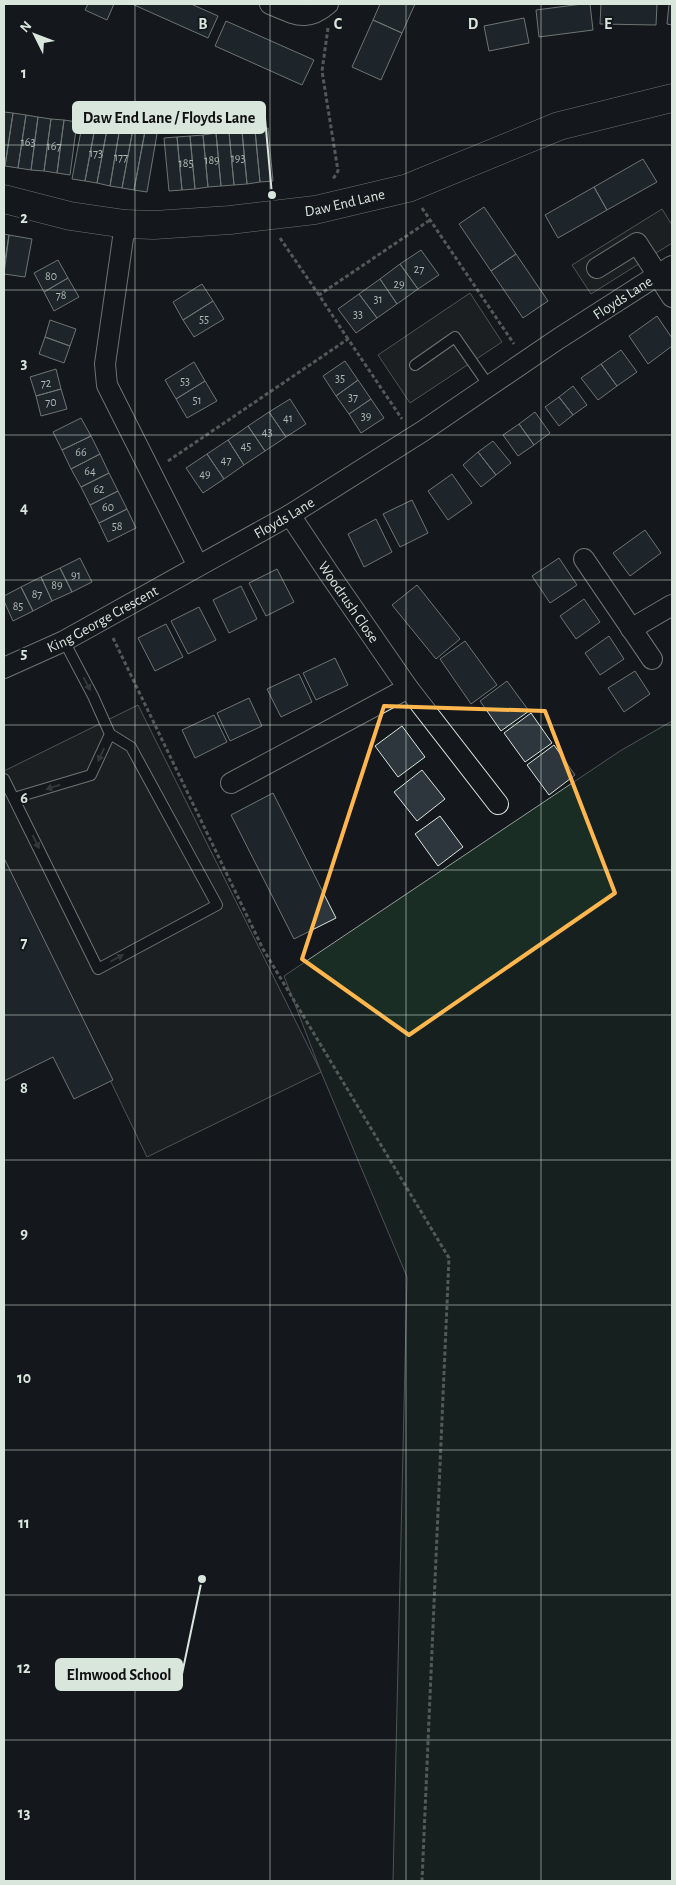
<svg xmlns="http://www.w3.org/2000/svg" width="676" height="1885" font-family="'Alegreya Sans',sans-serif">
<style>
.green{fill:#1a2d24;stroke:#939e99}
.parking{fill:#24282b;stroke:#939e99}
.building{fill:#2c363c;stroke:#d8e6dc}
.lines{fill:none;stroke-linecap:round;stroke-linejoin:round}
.lane-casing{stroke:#d8e6dc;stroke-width:12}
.street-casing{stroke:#d8e6dc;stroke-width:22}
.secondary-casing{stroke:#d8e6dc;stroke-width:29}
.path{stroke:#9da8a2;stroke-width:3;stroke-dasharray:4 2.5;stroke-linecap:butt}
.lane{stroke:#14181c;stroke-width:10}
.street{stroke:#14181c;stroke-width:20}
.secondary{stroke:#14181c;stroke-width:28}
.oneway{fill:#59605f}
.marked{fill:none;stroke:#ffb74d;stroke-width:4;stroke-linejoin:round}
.grid{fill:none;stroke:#d8e6dc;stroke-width:1;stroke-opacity:0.55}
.labels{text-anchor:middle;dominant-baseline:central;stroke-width:4;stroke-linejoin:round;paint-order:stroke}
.number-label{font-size:12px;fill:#adbab4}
.street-label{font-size:15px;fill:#d8e6dc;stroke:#14181c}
.grid-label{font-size:16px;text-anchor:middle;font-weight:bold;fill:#d8e6dc;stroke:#14181c;stroke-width:4;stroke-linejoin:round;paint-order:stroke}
.leader{fill:none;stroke:#d8e6dc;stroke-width:2}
.callout-dot{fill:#d8e6dc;stroke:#14181c;stroke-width:2}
.callout{fill:#d8e6dc;stroke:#d8e6dc;stroke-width:2}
.callout-label{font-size:16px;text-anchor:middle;font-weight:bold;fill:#111}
</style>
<rect width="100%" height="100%" fill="#14181c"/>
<path class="green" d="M672,721V1881H393L407,1277L321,1072L284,976L620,751Z"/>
<path class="parking" d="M662,209L672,225V243L591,294L572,265Z
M470,293L502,342L410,403L378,355Z
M138,705L321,1072L147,1157L4,859V771Z"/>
<path class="building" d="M88,4H114L107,20L85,10Z
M132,4H191L218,16L208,38Z
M380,4H415L402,33L373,20Z
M582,4H590L593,30L539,37L536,10Z
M601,4H657L656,25L600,24Z
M669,4H672V25L667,24Z
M524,18L529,43L489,51L484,26Z
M373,20L402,33L381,80L352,67Z
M226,21L314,60L302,85L215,46Z
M4,112L13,113L5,166H4Z
M13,113L26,115L18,168L5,166Z
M26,115L38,117L31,170L18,168Z
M38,117L51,119L44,171L31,170Z
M51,119L64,120L57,173L44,171Z
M64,120L77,122L70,175L57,173Z
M83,120L96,122L85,181L72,179Z
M96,122L108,124L97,183L85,181Z
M108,124L120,127L110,186L97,183Z
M120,127L133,129L122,188L110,186Z
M268,128L273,181L260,182L255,130Z
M133,129L145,131L134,190L122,188Z
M255,130L260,182L247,184L242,131Z
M145,131L157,134L147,192L134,190Z
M242,131L247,184L234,185L229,132Z
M229,132L234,185L221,186L216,133Z
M216,133L221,186L208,187L203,135Z
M203,135L208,187L195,189L190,136Z
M190,136L195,189L182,190L177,137Z
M177,137L182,190L169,191L164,138Z
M643,159L657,182L607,210L594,187Z
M594,187L607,210L558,238L545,215Z
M484,207L516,254L491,271L459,224Z
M4,234L9,235L4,266Z
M9,235L32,239L25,277L4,274Z
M421,250L439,275L418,289L400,264Z
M516,254L548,301L523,318L491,271Z
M58,260L68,278L44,292L34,273Z
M400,264L418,289L397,304L380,279Z
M68,278L79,297L54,311L44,292Z
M380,279L397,304L377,318L359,294Z
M202,284L213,301L183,320L173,302Z
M359,294L377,318L356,333L338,309Z
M213,301L224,319L194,337L183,320Z
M657,316L672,338V346L648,364L629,336Z
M50,320L76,329L70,346L45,337Z
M45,337L70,346L64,363L39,354Z
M621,350L637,372L617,386L601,364Z
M345,361L358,380L336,396L323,376Z
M194,362L205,381L176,399L165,380Z
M601,364L617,386L598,400L581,378Z
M56,369L61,389L36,396L30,377Z
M358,380L371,399L349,414L336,396Z
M205,381L217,401L187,418L176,399Z
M573,386L587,405L573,415L559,397Z
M61,389L67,409L41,416L36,396Z
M559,397L573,415L559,426L545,407Z
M290,399L306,424L286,437L269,412Z
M371,399L384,418L361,433L349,414Z
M269,412L286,437L265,451L248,426Z
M535,412L550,433L534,445L519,424Z
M81,418L91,436L62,450L53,432Z
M519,424L534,445L518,456L503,435Z
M248,426L265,451L244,465L228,440Z
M91,436L100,454L71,469L62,450Z
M228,440L244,465L224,479L207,454Z
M493,441L511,463L496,475L478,452Z
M478,452L496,475L481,487L463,465Z
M100,454L109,473L81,487L71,469Z
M207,454L224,479L203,493L186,468Z
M109,473L118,491L90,505L81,487Z
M452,474L472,503L448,520L428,491Z
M118,491L127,509L99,523L90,505Z
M412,500L428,533L400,547L383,514Z
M127,509L136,528L108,542L99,523Z
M376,519L392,552L364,567L348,534Z
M645,530L661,553L630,576L613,553Z
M80,558L92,582L72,592L60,568Z
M559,558L577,585L550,603L532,576Z
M60,568L72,592L52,601L41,577Z
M277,569L294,602L266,616L249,583Z
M41,577L52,601L33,611L21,587Z
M417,585L460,639L436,659L392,605Z
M241,586L257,619L229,633L213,600Z
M21,587L33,611L13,621L4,601V596Z
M584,599L600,622L576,639L560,616Z
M199,607L216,640L188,654L171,621Z
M166,624L183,657L155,671L138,638Z
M609,636L624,659L600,675L585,653Z
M465,641L497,685L471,704L440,659Z
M335,658L348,685L316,700L303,673Z
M635,671L650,694L624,712L608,688Z
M299,674L312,702L281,717L267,689Z
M507,681L529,711L501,731L480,701Z
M249,698L262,726L230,741L217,713Z
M531,713L552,743L525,762L504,733Z
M214,715L227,742L195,758L182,730Z
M402,726L425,757L398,777L375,746Z
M554,745L575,775L549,795L527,765Z
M422,770L445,799L417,821L394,792Z
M273,793L336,918L294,939L231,815Z
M440,816L463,847L438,866L415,834Z
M4,858L113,1080L74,1099L53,1057L4,1081Z"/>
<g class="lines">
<defs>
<path id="lane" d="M415,365L455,337L489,386
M4,779L98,969L217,905L131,747L110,734L93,696L64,641
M14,798L91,775L110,734"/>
<g id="street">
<path d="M270,4C295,14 306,23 328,4"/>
<path d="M125,224L105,364L107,385L198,566"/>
<path d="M597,268L637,243L672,297"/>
<path id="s1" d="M290,515L328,572L408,688L498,804"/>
<path d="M584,559L652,659"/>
<path d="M631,629L672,605"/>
<path id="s2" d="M4,668L64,641L290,515L423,431L558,339L672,266"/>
<path d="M231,783L408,688"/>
</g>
<g id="secondary">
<path id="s3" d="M4,199L70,216L125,224L154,225L230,220L315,210L408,188L559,126L672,98"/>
</g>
</defs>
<use href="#lane" class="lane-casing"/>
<use href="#street" class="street-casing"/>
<use href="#secondary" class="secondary-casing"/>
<path class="path" d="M328,28L322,71L338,171L333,179
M422,208L514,344
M280,238L319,295
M348,339L319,295L430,220
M168,461L348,339L402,419
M113,638L263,949L449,1258L422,1881"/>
<use href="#lane" class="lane"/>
<use href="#street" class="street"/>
<use href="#secondary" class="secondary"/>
</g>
<defs><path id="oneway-solid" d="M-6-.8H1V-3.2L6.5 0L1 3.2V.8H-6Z" transform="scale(1.25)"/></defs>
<g class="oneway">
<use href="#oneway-solid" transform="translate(87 684) rotate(62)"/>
<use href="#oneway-solid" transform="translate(101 755) rotate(115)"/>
<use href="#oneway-solid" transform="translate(53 787) rotate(163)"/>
<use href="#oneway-solid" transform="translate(36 842) rotate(64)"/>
<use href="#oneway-solid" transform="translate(117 958) rotate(-28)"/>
</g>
<path d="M0 0H676V1885H0ZM384,706L545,711L615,893L409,1035L302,959Z" fill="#14181c" fill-opacity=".55" fill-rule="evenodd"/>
<path class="marked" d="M384,706L545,711L615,893L409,1035L302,959Z"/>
<path class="grid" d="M135,4V1881M270,4V1881M406,4V1881M541,4V1881M4,145H672M4,290H672M4,435H672M4,580H672M4,725H672M4,870H672M4,1015H672M4,1160H672M4,1305H672M4,1450H672M4,1595H672M4,1740H672"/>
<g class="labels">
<g class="number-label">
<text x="28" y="142">163</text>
<text x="54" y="146">167</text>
<text x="96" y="153">173</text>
<text x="121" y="157">177</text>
<text x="238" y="158">193</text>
<text x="212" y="160">189</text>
<text x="186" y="163">185</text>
<text x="419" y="269">27</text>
<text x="51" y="276">80</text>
<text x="399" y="284">29</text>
<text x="61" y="295">78</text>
<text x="378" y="299">31</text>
<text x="358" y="314">33</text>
<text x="204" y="319">55</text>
<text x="340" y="378">35</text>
<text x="185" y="381">53</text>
<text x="46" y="383">72</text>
<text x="353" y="397">37</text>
<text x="197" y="400">51</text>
<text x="51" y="402">70</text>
<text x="366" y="416">39</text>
<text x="288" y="418">41</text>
<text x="267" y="432">43</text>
<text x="246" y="446">45</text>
<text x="81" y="452">66</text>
<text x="226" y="460">47</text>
<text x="90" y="471">64</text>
<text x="205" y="474">49</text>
<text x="99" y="489">62</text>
<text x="108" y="507">60</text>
<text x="117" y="526">58</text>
<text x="76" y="575">91</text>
<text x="57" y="585">89</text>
<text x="37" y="594">87</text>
<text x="18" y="606">85</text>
</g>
<g class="street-label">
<text stroke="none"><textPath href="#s3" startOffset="345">Daw End Lane</textPath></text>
<text stroke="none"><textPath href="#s2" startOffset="722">Floyds Lane</textPath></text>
<text stroke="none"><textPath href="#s2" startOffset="318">Floyds Lane</textPath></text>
<text stroke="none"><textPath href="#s1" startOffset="105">Woodrush Close</textPath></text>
<text stroke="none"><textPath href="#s2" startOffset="110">King George Crescent</textPath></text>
</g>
</g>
<g class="grid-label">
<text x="203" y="29">B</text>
<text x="338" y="29">C</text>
<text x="473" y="29">D</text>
<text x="608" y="29">E</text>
<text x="24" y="78">1</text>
<text x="24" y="223">2</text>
<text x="24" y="368">3</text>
<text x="24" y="513">4</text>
<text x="24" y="658">5</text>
<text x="24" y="803">6</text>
<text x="24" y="948">7</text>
<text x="24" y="1093">8</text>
<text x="24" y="1238">9</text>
<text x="24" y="1383">10</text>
<text x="24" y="1528">11</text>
<text x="24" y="1673">12</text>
<text x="24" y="1818">13</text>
</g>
<path class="leader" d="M272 195L265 118M202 1579L182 1674"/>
<g class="callout-dot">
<circle cx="272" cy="195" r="5"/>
<circle cx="202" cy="1579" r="5"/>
</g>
<g class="callout">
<rect x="73" y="102" width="192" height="31" rx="5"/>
<rect x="56" y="1659" width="126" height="31" rx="5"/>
</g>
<g class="callout-label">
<text x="169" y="123">Daw End Lane / Floyds Lane</text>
<text x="119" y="1680">Elmwood School</text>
</g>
<rect width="676" height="1885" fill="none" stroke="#d8e6dc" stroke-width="10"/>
<g transform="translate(35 35) rotate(312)" stroke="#14181c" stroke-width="4" paint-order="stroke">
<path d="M0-4L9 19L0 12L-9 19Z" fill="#d8e6dc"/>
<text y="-8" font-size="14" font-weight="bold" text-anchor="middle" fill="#d8e6dc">N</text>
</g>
</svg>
